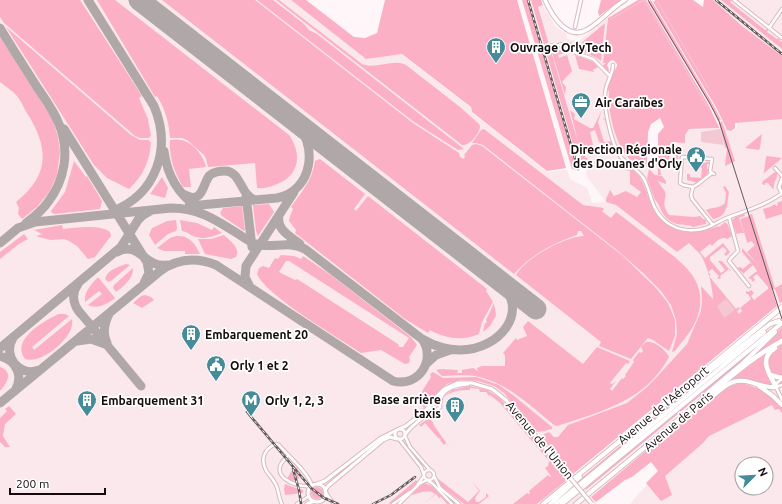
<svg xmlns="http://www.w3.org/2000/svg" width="782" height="504" font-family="Ubuntu,sans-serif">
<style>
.built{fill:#fae8ec;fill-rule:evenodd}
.green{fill:#fcb0c5;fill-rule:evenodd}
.water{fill:#f4c8d3}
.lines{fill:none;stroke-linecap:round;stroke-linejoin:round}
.stream{stroke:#f4c8d3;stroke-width:1}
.taxiway{stroke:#b0a7a9;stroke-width:9}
.runway{stroke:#b0a7a9;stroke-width:21}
.minor-casing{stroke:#dab8c0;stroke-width:4.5}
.tertiary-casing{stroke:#dab8c0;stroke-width:5}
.secondary-casing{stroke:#dab8c0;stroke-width:5.5}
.trunk-casing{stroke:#dab8c0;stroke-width:6}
.motorway-casing{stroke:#dab8c0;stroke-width:6}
.minor{stroke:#fff;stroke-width:2.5}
.tertiary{stroke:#fff;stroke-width:3}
.secondary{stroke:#fff;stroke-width:3.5}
.trunk{stroke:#fff;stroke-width:4}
.motorway{stroke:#fff;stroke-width:4.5}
.tram{stroke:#62585a;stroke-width:1}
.rail-casing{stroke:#62585a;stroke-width:2.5}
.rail{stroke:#fff;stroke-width:1;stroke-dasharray:3;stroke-linecap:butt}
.tertiary-bridge-casing{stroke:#dab8c0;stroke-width:5;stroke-linecap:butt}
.tertiary-bridge{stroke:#fff;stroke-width:3}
.labels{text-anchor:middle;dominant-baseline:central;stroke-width:3.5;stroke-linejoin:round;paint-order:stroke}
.poi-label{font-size:12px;font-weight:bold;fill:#14090c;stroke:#fff;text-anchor:start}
.street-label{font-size:12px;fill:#14090c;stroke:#fff}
</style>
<rect width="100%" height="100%" fill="#fef6f8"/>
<path class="built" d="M0,0H291L366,59L401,54L471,108L472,113L547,172L567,170L570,179L587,188L592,203L606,202L587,177L586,167L538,7L543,5L556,27L567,34V39L579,41L595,28L597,31L598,29L596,27L608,18L603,63L637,163L647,166L658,162V134L664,127L700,130L719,128L733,131L737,127V116L782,113V302L573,473L597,504H0ZM667,230L689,243L677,252Z
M527,0H531L581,168L577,169Z
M713,0H721L782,49V56L742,26Z
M725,0H782V43L733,8Z
M782,346V504H630L708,414L748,393L774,385ZM742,464H766V488H742Z"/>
<path class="green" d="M0,0H80L142,96L139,98L148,119L151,136L149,137L150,138H140L135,136L4,23L0,17Z
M97,0H115L289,135C303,155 299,177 275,185C270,187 263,189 257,188L255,163L208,167L206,159L204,155L187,140L182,138H170C169,122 165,109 157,96L155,97Z
M162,0H255L413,123L459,153L460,157L464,159L465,156L464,155L472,145L476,144L482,146L623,256L656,288L668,303L675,320V336L669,351L653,340L648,338L631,359L599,346L601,342L516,275C525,258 566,236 584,236L581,231H578L577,235C553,243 531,255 514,274Z
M257,0H273L304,24L309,30L317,34L464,149L458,150L414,122Z
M276,0H279L362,64C376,70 393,58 406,65L460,107L479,124L480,126C480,133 470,146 462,145Z
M291,0H306L354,37L365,38L377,33L385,0H517L566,168L547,171L472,112L471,107L402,54L366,59Z
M522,0H527L577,170L572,169L571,166Z
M531,0H541L543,5L538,7L578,142L570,110L575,114L574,119L590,128H593L602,110L598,122L604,142L612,141L605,119L603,120L604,118L616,151L611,153L612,146L599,142L595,130L590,132L593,145L584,154L582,153L588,160L591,159L584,167L583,168L579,155L580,154L576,155Z
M601,0H621L599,16L598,12Z
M638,0H646L708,104L719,127V128L689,129L685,135V143L672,142L670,144L669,160L675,161L676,149L679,154L678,158L679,163L667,162L662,164L660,169L661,175H658V134L664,127L660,118L651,124L648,132L647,166C644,166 641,166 638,165C617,156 607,112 609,91L607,90L609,81L617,66V64L613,60L610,61L607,65L609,70L608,73L603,65L606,63H603L608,18Z
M651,0L714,106L721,120L718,121L712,108L648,2Z
M652,0L654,2L655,0H693L703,7L704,0H713L742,26L782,56V119L735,123V128L731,131L727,130L717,109Z
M721,0H732L730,2L765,30L767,29L768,30L767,32L777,39L779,38H780L779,40L782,42V49Z
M605,23L601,61L595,57L568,45L567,42L580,44Z
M6,27L131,135L140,140H149L150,142H151C150,161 143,176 129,189L107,178L94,165Z
M0,37L53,120L58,137L60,152L57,175L50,191L37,207L22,219L18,214L19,208L16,202C47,177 50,152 30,118C25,111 22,102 17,96C13,91 5,86 0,82Z
M549,43H553L555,51H556L557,52L560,50L568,52L558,55L559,58L567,55L572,71L562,82L566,87L565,95Z
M575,55L594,62L598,67L593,70L594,72L579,69Z
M722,121L735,161L725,166L727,149L725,147L719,123Z
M484,129L583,205L604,208L602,212H603L611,218L616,212C630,222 642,232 655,242C680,261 709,279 698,315C694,329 683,340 675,351L672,352L677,334L676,320L671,305L661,291L643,273L618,251L483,145L476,143H472L481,130Z
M762,134L760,148L759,150L745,148Z
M170,140C173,140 177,139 180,140C192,141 204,156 206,167L189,169L191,187H183C174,171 169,158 170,140Z
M767,156L782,158L763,174L764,172L766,157Z
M320,159L365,194L354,209L356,211L368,196L487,289L486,291L493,302L482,322L479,334C463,341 446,339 430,330L428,333L405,319L295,233L296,230L289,221L290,216L293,209L291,207C302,191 312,181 315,161Z
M74,161L86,177L87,176L102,201L100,209L55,214L52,213L51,211L65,192Z
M707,161L710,164H707V169H709L707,175L698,183L687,180V174H690V177L701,178L702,168L698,167V162L706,163Z
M628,166C647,178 645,196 656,213C667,231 688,234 707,229C712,228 714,228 718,226L719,227L725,222L728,225L732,236L727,239C721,236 717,241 712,246L710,244L700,252L705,258L723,243L730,252L726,256L724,254L727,251L723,247L710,257V260L721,273L725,270L718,261H722L728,268L731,270L730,271L729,269L720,276L721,278L719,279L717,278L719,276L712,269L708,272L711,275L709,276L736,309L738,307L740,309L737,311L739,314L742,311L740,308L751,299L748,294H746V291L748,292L751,290L754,293L751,296L754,300L768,289V287L757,274L753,277L755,280L753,282L751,279L748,278L757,271L753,265L744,273V274L737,268L740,267L743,269L750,263L752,264L742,252V248L759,266L747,252L755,245L751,241L748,243L747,242L740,219L749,216L777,306L573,474L542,438L544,434L549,432L554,437H558L568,425L571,424L627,403L646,388L654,380L687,344L701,311L702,300L701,286L713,299C713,289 707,263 700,254C697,251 693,247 689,243L677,252L616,205L606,202V199L610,190L614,196L626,191L637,197L641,192L630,184V171L624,170Z
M649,169L655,175L662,176L666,181V184L658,181C660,185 662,187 664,190C669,198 659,201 669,215L694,217L700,216L703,219L706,220V224L693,227C685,223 678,227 669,220C660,214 661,205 655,200L647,179Z
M775,172L777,173C778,179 773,182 774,188L773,189L768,183H765V185L762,184L763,181Z
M162,177L168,188L165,198L150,194Z
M725,186L729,192C727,204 728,217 713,219L706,210C712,207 719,209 725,203L726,193L723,187Z
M782,201V214L766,219L763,209L770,207L775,204L776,206L778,205L777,203Z
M269,204L274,212L258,236L256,231L253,205Z
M242,206L245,230L244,231L222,216L220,213L223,208Z
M744,214L745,216L739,218L744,233H740L736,234L735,229L733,227L732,223L733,222L732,220L736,217Z
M752,214L775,288L782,284V302L780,303L775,289L772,290L749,215Z
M176,220L177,228L176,231L168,234L155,245L149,235L152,228L167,221Z
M180,220L197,223L212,230L214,227L222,233C214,236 204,240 196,237C191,236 188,232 182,231Z
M62,225L63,229C76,228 99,224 110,232L111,236L95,257L88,259L77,246L69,241L64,239L50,240L36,236L42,234L34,230Z
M24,234L28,239L19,244L0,259V252Z
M224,235C230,241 241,248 236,257L231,259L205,254L198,239H211Z
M176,236C189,235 195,243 200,254H185V251H164L157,248L170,238Z
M281,255L294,256L301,259L303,256L331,275L411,337L417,345L409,357L410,360L409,363L405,364L381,350L361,353C339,338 266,296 257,274L259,268L263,266L269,268L275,258L278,259ZM286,261H289L409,338L403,347H399L398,344L297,279L295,280L279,272Z
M126,264L130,265L111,281L108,282L105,279C107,270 118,267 126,264Z
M133,268C134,278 123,287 116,292L113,288L114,285Z
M98,277L115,298C109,303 97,310 88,305L102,294L99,291L85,302C84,291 91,285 98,277Z
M145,295L151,297L154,300L142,308L133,303L141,296Z
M494,303L496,316L490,326L483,332L485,323H486L487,322L486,320Z
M59,314H65L69,316L32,347L34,350L72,319C76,337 41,365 25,359C10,340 45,320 59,314Z
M528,321L583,364L597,347L630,361L628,364L626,363L610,383L612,384L616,381L610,389L612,391L622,378L623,379L626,376L625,375L634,362L633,360L639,352L641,353L643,351L641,347L646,342C654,340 666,350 669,357C646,401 600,412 557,426L554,425C532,407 507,383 479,377C467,374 455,376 442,376L436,370L440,369L458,370L457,373H462V370L473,368L478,371L477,368L482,366H505V355L503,353L516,338L517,340L527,336L523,327Z
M782,327V338L757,354L756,352Z
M782,344V377C769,373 769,372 767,360L773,351Z
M769,350L766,355L772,386L755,382L729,383L728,381Z
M738,351L702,379L694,387L619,449L594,469L580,482L579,480C613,451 648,423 682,394C698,381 720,359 738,351Z
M747,353L749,355L743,358L740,362L744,361L736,368L735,367L586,490L585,489Z
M0,367C14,372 7,383 0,391Z
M433,372L443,378L476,377L499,385L513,395L552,427V429L544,431L536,432L504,393L494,386L478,381L461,380L447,384L442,388L434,396L428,400L425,407L415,415L424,407L416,401L431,377L430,374Z
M741,383C758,386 771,395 782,407V413L779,409L775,410L772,405L709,436L703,443L665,476L672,495L661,501L646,483L658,471L651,462L632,477L625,480L596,502L591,497L649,448L729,386Z
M470,386L487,390L500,398L568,479L537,504H513L527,493L529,494L530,493L529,491L548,475L550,477L551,476L545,468L548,466L549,461L500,403L490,395L489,396L486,392H480L479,389L470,388V390C456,390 454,391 443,397L452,390Z
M9,406L16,414L5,424L3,436L10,447H5L0,442V418L7,411L5,409Z
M430,419L432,421L435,427L450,448L446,443L444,445L440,440L441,439L438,438L425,423L421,427L419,425L426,420Z
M297,467L299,478L293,481L287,479L292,470Z
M437,478L468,502L479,491L472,481L480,491L475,498L476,502H479L486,497V493L489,496L479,504H464L442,487L437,481Z
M416,480L418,483L412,489L390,504L389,503Z
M424,483L432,486L449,504H447L441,497L439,498L436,494L423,504L435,494C427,488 419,494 411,495L420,486Z
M285,484L293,487L303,490V493L285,495L284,489Z
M311 493a6 6 0 1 1 12 0a6 6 0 1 1-12 0Z"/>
<path class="water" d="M720,129L724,145L701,142V132Z
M726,299L735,310L724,318L717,306Z"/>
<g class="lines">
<path class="stream" d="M657,1L709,89
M611,19L644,0L707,106"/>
<path class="taxiway" d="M88,0L154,106C172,149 156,194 113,211
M0,28C12,48 25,68 37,87C45,99 54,111 59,124C70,151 65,180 48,202C42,211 34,217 26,223
M64,129L147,262L149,273L144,283
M164,151C167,174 178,194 197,207
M183,194C204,206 202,183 210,175C214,172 220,171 225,171C241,171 240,195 255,200
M246,196L252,247
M189,206L277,198C313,191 319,144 294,121
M279,215C276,230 290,236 300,244
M0,243L18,228L35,222L171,208C205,208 224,226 251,242C269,251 287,239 305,249L422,339C434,346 446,350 460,350C500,350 533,310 497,279
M117,252C140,240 144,269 168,265
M78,284C71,294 73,305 81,314
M250,287L245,277L246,266L294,192
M78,310L141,386
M13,338C2,355 19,378 39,370
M77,341L91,339L105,344
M107,343C102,333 104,324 109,314
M0,348L121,247L138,220L143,215L150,211
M0,356C16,360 24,376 15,391
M426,364L436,355L450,350
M0,403L159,272C176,259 196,257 216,265L393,381C418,388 437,360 422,339"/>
<path class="runway" d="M139,0L536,309"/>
<defs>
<path id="minor" d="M734,0L782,38
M575,27L581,0
M769,28L782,9
M555,46L563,44L565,49L593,59L610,76
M613,65C613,73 608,80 606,88C602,104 611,142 620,156C627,165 638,169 644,179C651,192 651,207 662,218C673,230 691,233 706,228C714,225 721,220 729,217C748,210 764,206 781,194
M775,168L782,176
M693,187L683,185L680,183L682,157L712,159L710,171L712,173
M729,217L738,251L730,259L729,261L749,286
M713,225L692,199L691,195L693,187L698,184L712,173L714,174
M776,386L777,383L782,379
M776,387L782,400
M776,387L782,385
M405,436L410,447L430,470
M399,439L421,467L424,475
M287,457C266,475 295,488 311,486
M424 475a5 5 0 1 1 10 0a5 5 0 1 1-10 0Z
M434,476L440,488L459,504
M418,484L424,476
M325,492L334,504
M282,504C278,497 279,489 275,483C273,479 270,476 267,472C260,461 263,449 276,444L279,445C288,456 308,472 312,486
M297,504L309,496
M393,504L410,492
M399,504L419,484L427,480L433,484L452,504"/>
<path id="tertiary" d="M782,179L779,187L782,194
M432,401L444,389L457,383H472L492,389L506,400L562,468
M440,403C440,389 456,385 468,384
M395 434a5 5 0 1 1 10 0a5 5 0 1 1-10 0Z
M399,429L406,426L426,410C430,406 430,398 439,402L440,407L436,411H432L430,408V404
M405,435C410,427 426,414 434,411
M317,484L325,481L381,438L397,430
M308 493a9 9 0 1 1 18 0a9 9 0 1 1-18 0Z
M325,490L328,486L383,440L390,437L397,439
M307,504L314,501"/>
<path id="secondary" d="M545,0C552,16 568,42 588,29C602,21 611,8 625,0"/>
<path id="trunk" d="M702,377L770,324L779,321
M759,386L773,396L782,405
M701,401C713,400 721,386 733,382C748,377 761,389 776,387
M543,504L687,386L690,385
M550,504L580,477
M556,504L764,332
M562,504L782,323
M576,504L701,401L705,395L742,364L775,332"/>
<path id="motorway" d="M775,348C758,359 769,373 776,387
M770,375L782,378
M687,386L782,307
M701,401C727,380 752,357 782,341"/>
</defs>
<use href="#minor" class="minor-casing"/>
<use href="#tertiary" class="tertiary-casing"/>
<use href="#secondary" class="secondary-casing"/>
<use href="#trunk" class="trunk-casing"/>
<use href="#motorway" class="motorway-casing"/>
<use href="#minor" class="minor"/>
<use href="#tertiary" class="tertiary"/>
<use href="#secondary" class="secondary"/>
<use href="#trunk" class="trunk"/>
<use href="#motorway" class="motorway"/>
<path class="tram" d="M648,0L709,102L719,121L782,319"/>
<defs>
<path id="rail" d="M528,0L578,169
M716,0L782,54
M247,412L311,488L324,498L338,504
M293,469L299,490L301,504
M373,504L391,495L415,477"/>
</defs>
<use href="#rail" class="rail-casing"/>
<use href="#rail" class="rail"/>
<defs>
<path id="tertiary-bridge" d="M562,468L592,504"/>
</defs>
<use href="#tertiary-bridge" class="tertiary-bridge-casing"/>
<use href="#tertiary-bridge" class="tertiary-bridge"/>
</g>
<defs>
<symbol id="building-pin" viewBox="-11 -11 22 30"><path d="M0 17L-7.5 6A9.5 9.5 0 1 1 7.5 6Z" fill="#468b98" stroke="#fff"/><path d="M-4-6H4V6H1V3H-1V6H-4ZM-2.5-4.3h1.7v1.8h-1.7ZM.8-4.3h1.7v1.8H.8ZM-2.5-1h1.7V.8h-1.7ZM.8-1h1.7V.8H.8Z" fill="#fff"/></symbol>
<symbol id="office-pin" viewBox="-11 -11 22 30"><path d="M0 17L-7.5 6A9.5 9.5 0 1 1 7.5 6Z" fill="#468b98" stroke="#fff"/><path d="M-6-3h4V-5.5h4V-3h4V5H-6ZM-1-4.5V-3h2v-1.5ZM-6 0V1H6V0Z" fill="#fff"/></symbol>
<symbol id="civic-pin" viewBox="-11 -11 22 30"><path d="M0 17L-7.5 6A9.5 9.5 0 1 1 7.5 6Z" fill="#468b98" stroke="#fff"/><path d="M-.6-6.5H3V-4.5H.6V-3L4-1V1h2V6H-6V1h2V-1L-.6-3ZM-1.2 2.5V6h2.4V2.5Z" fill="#fff"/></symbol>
<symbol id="metro-pin" viewBox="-11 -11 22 30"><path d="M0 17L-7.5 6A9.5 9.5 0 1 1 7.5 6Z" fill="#468b98" stroke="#fff"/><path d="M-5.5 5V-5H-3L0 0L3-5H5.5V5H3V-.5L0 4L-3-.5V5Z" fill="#fff"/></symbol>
</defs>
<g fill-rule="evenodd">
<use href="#building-pin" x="485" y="36" width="22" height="30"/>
<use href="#office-pin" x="570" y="91" width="22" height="30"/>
<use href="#civic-pin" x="685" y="145" width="22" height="30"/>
<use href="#building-pin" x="180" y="323" width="22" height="30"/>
<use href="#civic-pin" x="205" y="354" width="22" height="30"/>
<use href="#building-pin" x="76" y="389" width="22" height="30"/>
<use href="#metro-pin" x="240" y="389" width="22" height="30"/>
<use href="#building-pin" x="444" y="395" width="22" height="30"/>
</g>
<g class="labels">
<g class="poi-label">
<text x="510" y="47">Ouvrage OrlyTech</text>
<text x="595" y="102">Air Caraïbes</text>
<text x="682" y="149" text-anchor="end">Direction Régionale<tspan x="682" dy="14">des Douanes d'Orly</tspan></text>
<text x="205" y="334">Embarquement 20</text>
<text x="230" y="365">Orly 1 et 2</text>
<text x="441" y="399" text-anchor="end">Base arrière<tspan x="441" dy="14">taxis</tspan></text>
<text x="101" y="400">Embarquement 31</text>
<text x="265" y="400">Orly 1, 2, 3</text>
</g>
<g class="street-label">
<text transform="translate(663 405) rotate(-40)">Avenue de l'Aéroport</text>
<text transform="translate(678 421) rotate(-40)">Avenue de Paris</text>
<text transform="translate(540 440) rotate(50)">Avenue de l'Union</text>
</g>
</g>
<g transform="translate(754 476) rotate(66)"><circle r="19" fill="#ffffff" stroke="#a19d9e"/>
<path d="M0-3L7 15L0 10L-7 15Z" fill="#468b98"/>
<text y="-6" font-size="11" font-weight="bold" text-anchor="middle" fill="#14090c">N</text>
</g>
<path d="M10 488v6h95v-6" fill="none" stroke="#14090c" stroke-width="2"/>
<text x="16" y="488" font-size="12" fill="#14090c" stroke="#ffffff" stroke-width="3" paint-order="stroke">200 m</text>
</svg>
